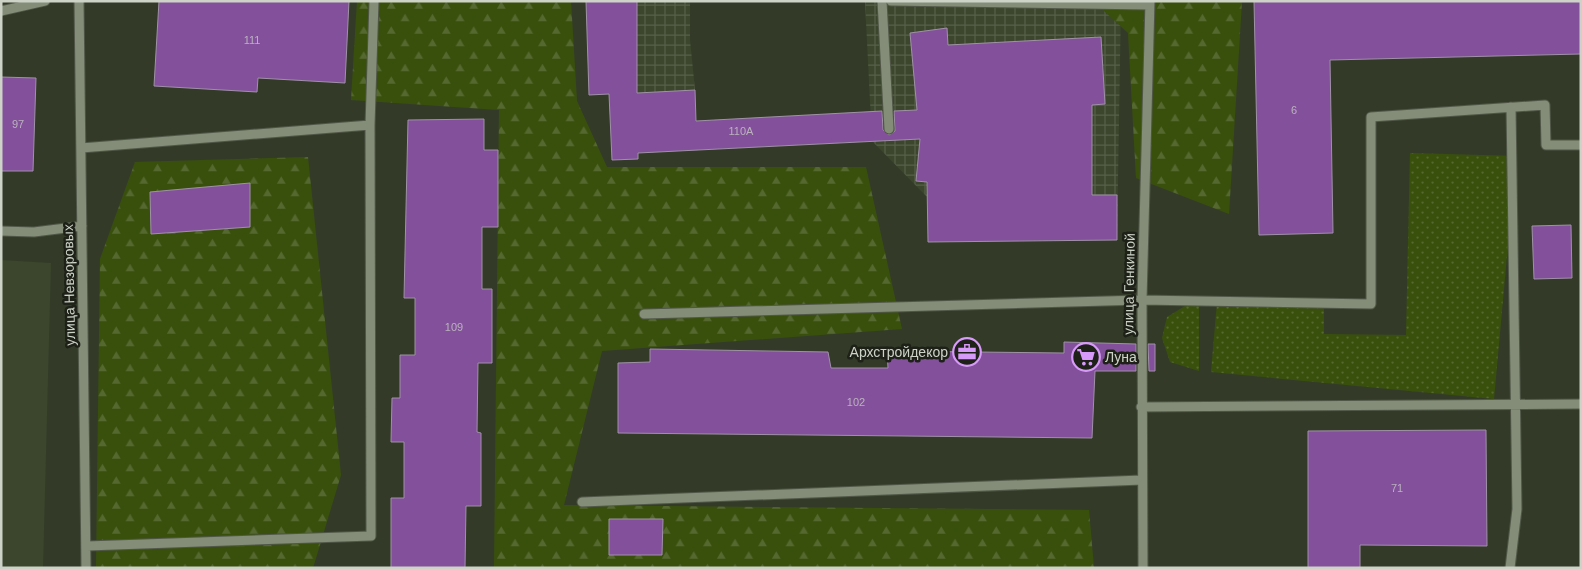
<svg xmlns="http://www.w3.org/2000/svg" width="1582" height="569" font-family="Helvetica,sans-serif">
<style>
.built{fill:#3b462c}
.industrial{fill:url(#industrial-grid)}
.grass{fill:url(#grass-dots)}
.forest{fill:url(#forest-firs)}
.building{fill:#83519c;stroke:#9f91a6}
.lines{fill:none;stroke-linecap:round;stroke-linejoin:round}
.minor-casing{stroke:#515747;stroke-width:11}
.minor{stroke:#838d77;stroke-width:9}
.labels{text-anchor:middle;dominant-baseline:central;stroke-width:5;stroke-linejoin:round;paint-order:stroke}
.number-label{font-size:11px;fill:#bbb2bd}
.street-label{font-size:14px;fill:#ced3c8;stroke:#1d2118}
.poi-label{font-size:14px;fill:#ced3c8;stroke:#1d2118;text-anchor:end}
</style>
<defs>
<pattern id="industrial-grid" width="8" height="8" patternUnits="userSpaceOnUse" patternTransform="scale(1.25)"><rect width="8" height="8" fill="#3b462c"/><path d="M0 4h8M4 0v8" fill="none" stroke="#566049"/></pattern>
<pattern id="grass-dots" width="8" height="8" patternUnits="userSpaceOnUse" patternTransform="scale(1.25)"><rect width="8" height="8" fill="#39500d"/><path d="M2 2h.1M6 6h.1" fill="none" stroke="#54682f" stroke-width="1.8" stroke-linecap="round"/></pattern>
<pattern id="forest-firs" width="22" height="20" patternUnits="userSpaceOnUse" patternTransform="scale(1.25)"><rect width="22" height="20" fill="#39500d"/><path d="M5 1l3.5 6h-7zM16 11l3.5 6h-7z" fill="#54682f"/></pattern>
</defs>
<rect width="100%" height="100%" fill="#333b28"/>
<path class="built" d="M1,260L51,263L43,568H1Z"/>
<path class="industrial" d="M586,1H690V40L695,90L589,95Z
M865,1H1121L1117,240L928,242V198L872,141Z"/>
<path class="grass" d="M1410,153L1516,156L1494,399L1211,372L1217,302L1324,301V334L1406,335Z
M1199,304V371L1170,362L1162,338L1167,317L1185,306Z"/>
<path class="forest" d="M357,1H571L577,101L607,167H866L902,329L602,351L564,505L1089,510L1094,568H494L499,110L351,100Z
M1093,1H1242L1229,214L1136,178L1128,33Z
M308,157L341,475L313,568H96L100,259L135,162Z"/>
<path class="building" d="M159,1H349L345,83L258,78L257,92L154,86Z
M586,1H637V93L695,90L696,121L882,111L883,130L889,135L895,131L894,111L917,110L910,33L947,28L948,45L1101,37L1105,104L1092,105V195H1117V240L928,242L927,182L916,181L920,139L638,153V159L612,160L609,94L589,95Z
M1254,1H1581V54L1330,60L1333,233L1259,235Z
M1,77L36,78L33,171H1Z
M484,119V150H498V227H482V289H492V363H478L477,432L481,433V506H466L465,568H391V498H404V442H391L392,398H400V355H415V298H404L408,120Z
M250,183V227L151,234L150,192Z
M1571,225L1572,278L1534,279L1532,226Z
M1064,342L1136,344V371H1095L1092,438L618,433V363L650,362V349L828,352L831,368H888L887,351L1064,353Z
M1148,344H1155V371H1149Z
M1486,430L1487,546L1360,545V568H1308V431Z
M609,519H663L662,555H609Z"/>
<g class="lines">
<defs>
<path id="minor" d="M79,1L86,568
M882,1L889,129
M891,1L1150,5
M1,11L45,1
M370,125L374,1
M81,148L370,125L371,536L87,546
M1,231L34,232L82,226
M644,314L1142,300L1371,304V117L1545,105L1546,145H1581
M1141,407L1581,404
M582,502L1142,480
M1143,568L1142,300L1150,1
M1510,568L1517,509L1511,107"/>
</defs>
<use href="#minor" class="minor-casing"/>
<use href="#minor" class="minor"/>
</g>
<defs>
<symbol id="office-ring" viewBox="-11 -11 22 22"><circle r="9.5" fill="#1d2118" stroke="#d89af8" stroke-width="1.5"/><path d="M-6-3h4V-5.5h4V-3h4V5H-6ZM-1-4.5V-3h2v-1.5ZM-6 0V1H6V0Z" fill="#d89af8"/></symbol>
<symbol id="supermarket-ring" viewBox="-11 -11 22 22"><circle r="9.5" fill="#1d2118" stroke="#d89af8" stroke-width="1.5"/><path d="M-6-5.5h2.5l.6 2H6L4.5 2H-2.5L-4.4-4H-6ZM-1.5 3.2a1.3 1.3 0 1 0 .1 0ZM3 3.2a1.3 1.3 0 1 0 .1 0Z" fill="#d89af8"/></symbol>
</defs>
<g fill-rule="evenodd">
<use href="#office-ring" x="951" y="336" width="32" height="32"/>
<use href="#supermarket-ring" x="1070" y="341" width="32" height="32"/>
</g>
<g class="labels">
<g class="number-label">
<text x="252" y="40">111</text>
<text x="1294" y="110">6</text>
<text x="18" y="124">97</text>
<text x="741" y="131">110А</text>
<text x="454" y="327">109</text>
<text x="856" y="402">102</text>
<text x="1397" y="488">71</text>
</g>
<g class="street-label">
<text transform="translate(1129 284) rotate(-89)">улица Генкиной</text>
<text transform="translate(69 285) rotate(-91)">улица Невзоровых</text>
</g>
<g class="poi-label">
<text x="948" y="352">Архстройдекор</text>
<text x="1105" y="357" text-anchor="start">Луна</text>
</g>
</g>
<rect width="1582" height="569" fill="none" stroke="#ced3c8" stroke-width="5"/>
</svg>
